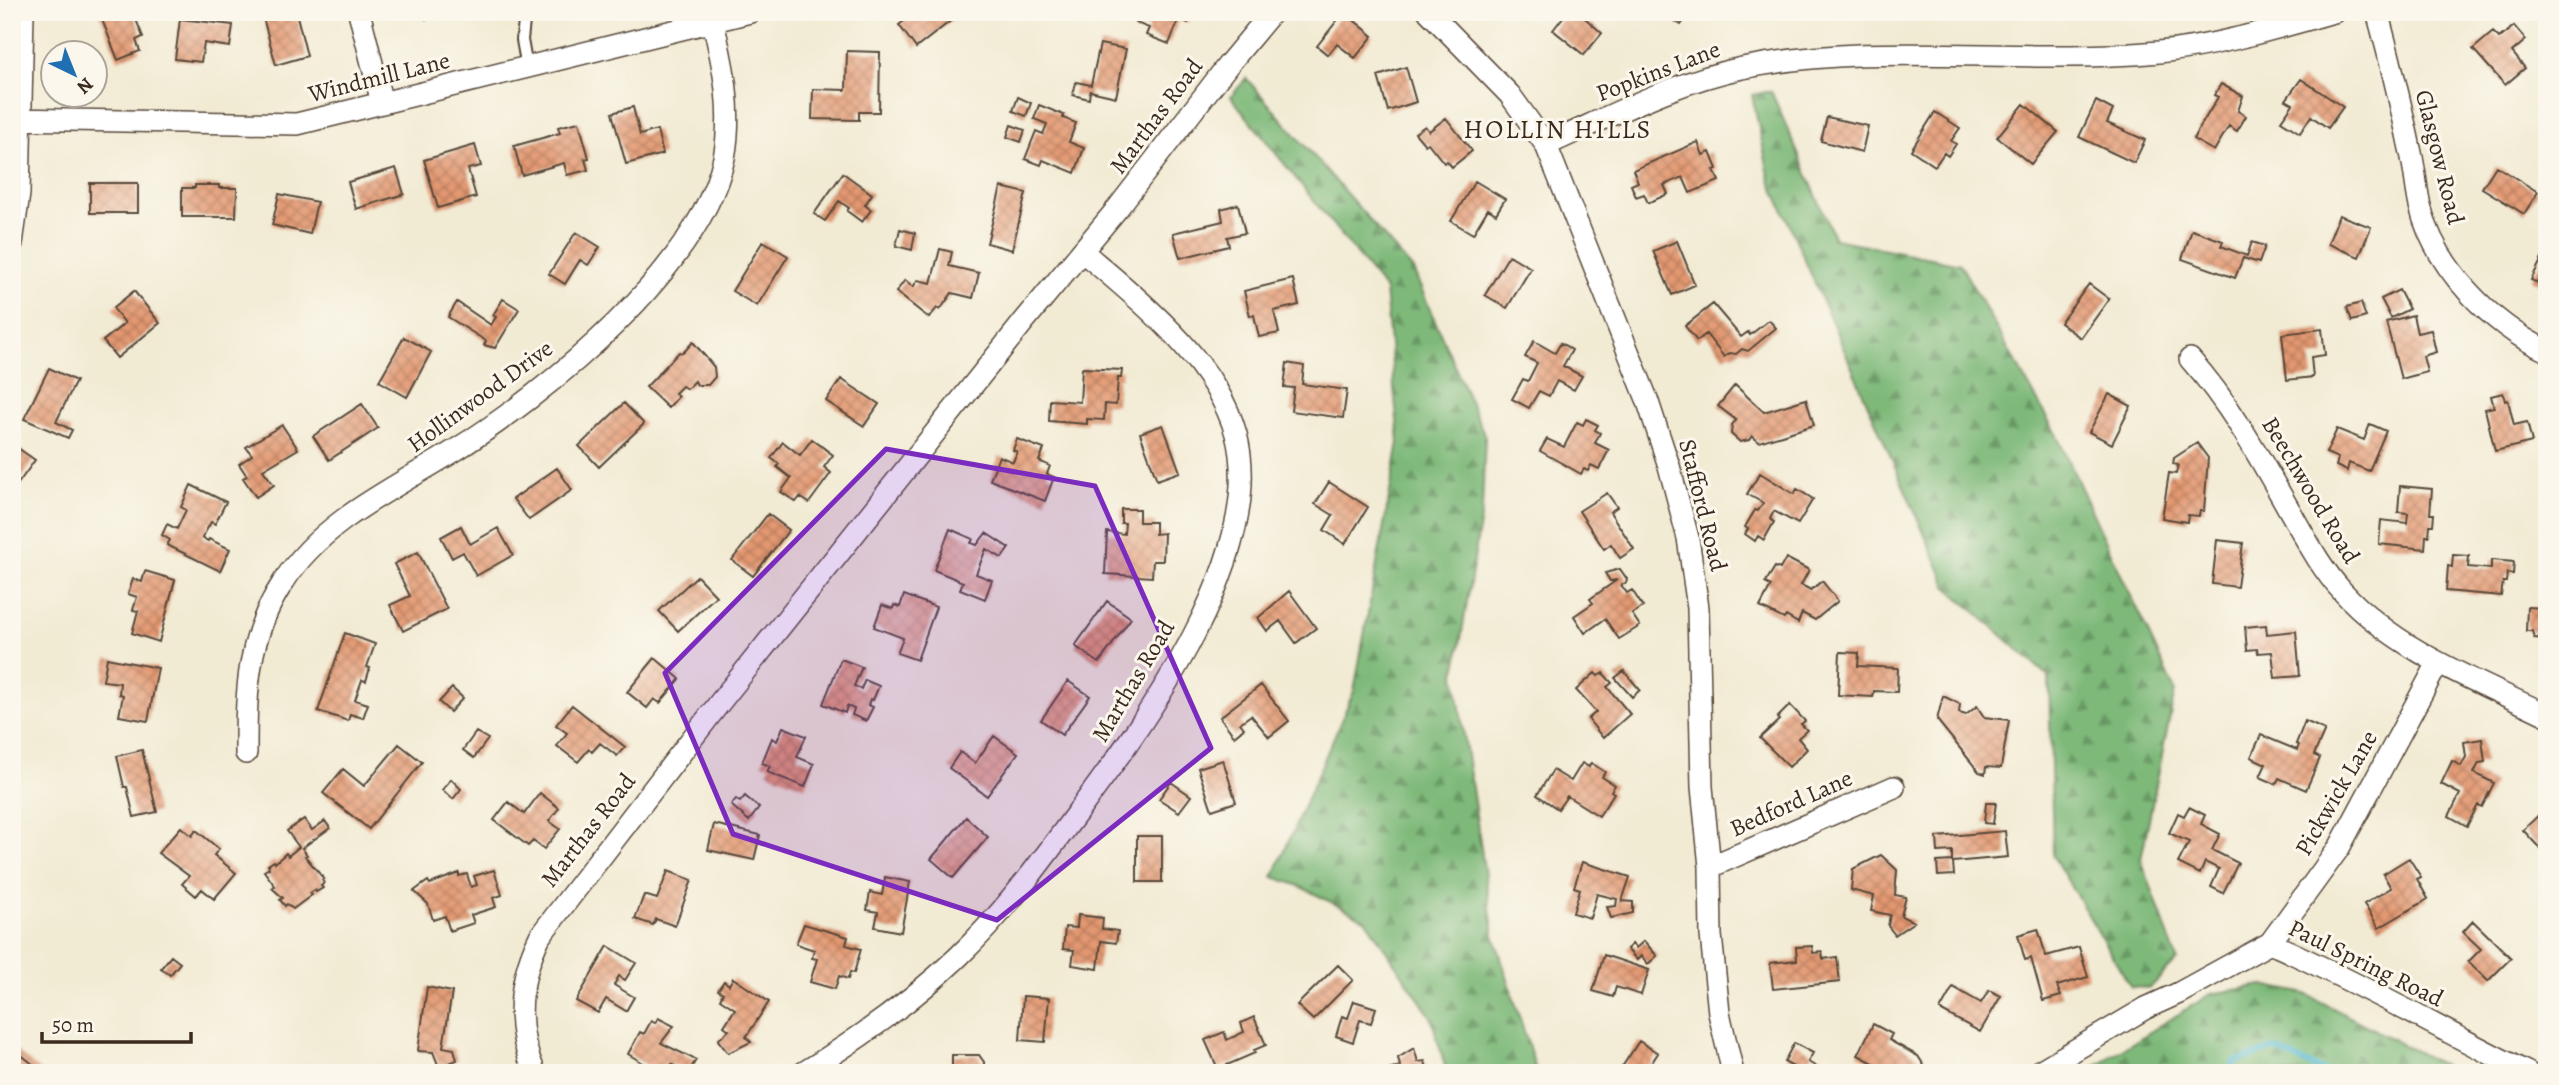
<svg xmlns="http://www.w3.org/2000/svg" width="2559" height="1085" font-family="Alegreya,serif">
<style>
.forest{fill:url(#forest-firs);stroke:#5c724c;stroke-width:2}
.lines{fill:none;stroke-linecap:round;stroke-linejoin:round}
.stream{stroke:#50b7ce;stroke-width:6}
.building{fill:url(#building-cross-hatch)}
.service-casing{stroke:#564739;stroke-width:14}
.minor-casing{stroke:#564739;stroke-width:24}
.service{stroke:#fff;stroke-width:10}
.minor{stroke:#fff;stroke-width:21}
.marked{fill:#7b2cbf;fill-opacity:0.2;stroke:#7b2cbf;stroke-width:5;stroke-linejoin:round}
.labels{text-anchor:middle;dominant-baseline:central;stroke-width:6;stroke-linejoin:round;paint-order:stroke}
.street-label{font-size:24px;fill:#3b2a1e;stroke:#fbf7ec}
.neighbourhood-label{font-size:26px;letter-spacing:2px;fill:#3b2a1e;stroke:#fbf7ec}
</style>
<defs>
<pattern id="forest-firs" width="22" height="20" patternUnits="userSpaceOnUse" patternTransform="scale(1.75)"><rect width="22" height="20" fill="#7eb979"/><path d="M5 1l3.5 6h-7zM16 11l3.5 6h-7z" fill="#689763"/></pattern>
<pattern id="building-cross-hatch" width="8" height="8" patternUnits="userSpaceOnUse" patternTransform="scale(1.75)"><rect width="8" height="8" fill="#e39871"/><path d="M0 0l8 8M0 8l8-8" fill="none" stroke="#b97c5c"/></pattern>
</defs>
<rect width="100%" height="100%" fill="#fbf7ec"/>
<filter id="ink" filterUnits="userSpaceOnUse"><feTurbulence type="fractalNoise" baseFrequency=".0143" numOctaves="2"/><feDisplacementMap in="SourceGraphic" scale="14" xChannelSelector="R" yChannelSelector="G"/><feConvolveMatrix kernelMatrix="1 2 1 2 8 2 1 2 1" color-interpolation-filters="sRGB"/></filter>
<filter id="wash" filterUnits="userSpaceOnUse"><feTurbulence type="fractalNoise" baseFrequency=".00686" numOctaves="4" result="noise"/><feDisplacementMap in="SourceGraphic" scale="28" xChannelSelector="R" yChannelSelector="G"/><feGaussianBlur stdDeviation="1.57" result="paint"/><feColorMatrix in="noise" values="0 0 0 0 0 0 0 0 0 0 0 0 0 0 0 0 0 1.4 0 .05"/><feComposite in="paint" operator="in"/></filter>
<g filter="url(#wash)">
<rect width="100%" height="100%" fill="#f2ebd4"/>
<path class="forest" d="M1246,78L1413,270L1485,436L1482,511L1455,675L1494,935L1537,1073H1447L1431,1017L1365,919L1297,885L1273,877L1354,691L1399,442L1385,290L1231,97Z
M1771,91L1835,239L1960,264L2055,432L2175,691L2141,859L2177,960L2150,988L2131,987L2053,856L2049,677L1948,588L1770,180L1752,95Z
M2263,985L2306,994L2457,1073H2084L2211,994Z"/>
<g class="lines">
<path class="stream" d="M2229,1073L2234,1062L2274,1049L2328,1073"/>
</g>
<g id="blocks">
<path class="building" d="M99,12H133L143,37L136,40L140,51L118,60Z
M268,12H296L307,56L276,65L262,14Z
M425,12H447V13L426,19Z
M916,12H962L916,48L899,25Z
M1140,12H1192L1188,23L1179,19L1169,44L1146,35L1149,28L1136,23Z
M1344,12L1373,36L1355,58L1337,44L1328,55L1317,46Z
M1567,12H1578L1602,33L1584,55L1553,30Z
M1660,12H1690L1681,25Z
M180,19L233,25L230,47L204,43L201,62L175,59Z
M2514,26L2526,40L2512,52L2525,68L2505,85L2473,49L2493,32L2499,38Z
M1100,44L1126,49L1116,97L1090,91L1089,99L1073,95L1076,82L1091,85Z
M847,51L880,52L879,112H859V120L812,119L813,89L846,90Z
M1406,67L1416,102L1388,111L1378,76Z
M2301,79L2343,107L2328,128L2311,116L2300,133L2281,121L2293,104L2286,100Z
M2221,84L2243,96L2238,111L2246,116L2237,131L2229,126L2214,151L2193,139L2218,97L2214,95Z
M1018,97L1031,103L1026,116L1013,111Z
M2096,101L2113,110L2107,123L2145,140L2134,163L2079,137Z
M2024,104L2058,132L2031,164L1997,137Z
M1039,105L1064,115L1063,118L1076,123L1069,142L1084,148L1075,173L1043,160L1041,165L1025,159L1036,131L1043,134L1047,124L1034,119Z
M633,107L640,135L657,130L663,154L626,164L612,113Z
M1935,112L1960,128L1951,141L1956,144L1948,156L1944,153L1935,166L1911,150Z
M1827,117L1868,126L1862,152L1821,141Z
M1446,118L1472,151L1452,167L1447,161L1444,163L1428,143L1425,145L1415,133L1425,126L1429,131Z
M579,122L589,158L585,159L588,170L567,175L564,163L522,175L514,146L560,133L558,127Z
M1011,125L1025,130L1021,142L1007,137Z
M1698,142L1703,155L1710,152L1717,169L1714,170L1719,181L1690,193L1683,177L1664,185L1668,194L1648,203L1644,194L1636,197L1631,185L1638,182L1633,170Z
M475,145L481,166L468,169L476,197L438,208L424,160Z
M2496,166L2538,192L2524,214L2482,188Z
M396,168L404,194L356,209L348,182Z
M843,173L872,194L865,205L871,210L862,222L847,211L849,208L839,201L825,221L814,214Z
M1475,181L1505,199L1496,214L1488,209L1473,234L1451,221Z
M90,183H138V213H90Z
M195,185H219V188H237L236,217H182V188H195Z
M1001,187L1026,193L1012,250L987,243Z
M279,194L317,202L310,234L272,225Z
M1238,204L1245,233L1227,237L1229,246L1180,258L1173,233L1223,221L1221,209Z
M2339,215L2371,227L2359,257L2328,244Z
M900,229L915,233L912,250L896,246Z
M2192,230L2223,241L2221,246L2247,256L2252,242L2265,246L2259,263L2243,258L2235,278L2182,259Z
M576,232L600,247L588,265L580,260L565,284L549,274Z
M763,241L788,256L757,306L732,291Z
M1677,241L1695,285L1672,295L1653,251Z
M940,249L952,252L949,266L979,273L973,298L952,293L940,310L937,308L929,318L896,292L905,280L913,287L918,280L931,283Z
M2547,249V287L2531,280Z
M1509,255L1531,268L1507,308L1485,295Z
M1293,279L1299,305L1274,311L1279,333L1259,337L1254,315L1250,316L1244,291Z
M2089,284L2109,299L2081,338L2060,323Z
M2399,290L2409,309L2391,318L2381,299Z
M134,291L160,323L117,358L103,341L125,323L113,308Z
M503,299L519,309L495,348L484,345L486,341L448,317L457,302L491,325L496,317L493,315Z
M2361,303L2366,317L2352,321L2347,307Z
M1713,304L1741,337L1748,332L1750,335L1769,320L1776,328L1748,351L1742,349L1736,354L1730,353L1724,357L1706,334L1697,341L1685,326Z
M2413,315L2417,333L2431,330L2436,352L2423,356L2427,372L2401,379L2386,322Z
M2322,329L2325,355L2311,357L2313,377L2287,380L2282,334Z
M404,337L431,352L407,397L379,381Z
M1534,341L1555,353L1561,343L1572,350L1563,366L1582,376L1574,390L1557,381L1549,396L1539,391L1529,408L1512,399L1523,379L1528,381L1537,363L1525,357Z
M693,342L714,367L715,377L708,385H697L695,381L687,389L682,386L675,393L678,397L668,408L646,387L679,352L683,353Z
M1287,363L1304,366L1302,384L1347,390L1343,418L1291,411L1294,388L1284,387Z
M49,368L76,381L56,422L72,430L68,438L24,419Z
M1082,368L1122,370L1121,378H1118L1116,405L1105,404L1104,420L1087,419V424L1049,421L1050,400L1080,402Z
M841,379L879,404L864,426L826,401Z
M1735,385L1764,412L1806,399L1814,425L1759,442L1752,436L1749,440L1740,442L1731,434L1732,425L1736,420L1718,406Z
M2503,393L2505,401L2508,400L2514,425L2527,422L2532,442L2495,451L2485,409L2494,407L2491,396Z
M2109,394L2131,406L2112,444L2089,432Z
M624,403L644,424L599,467L579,446Z
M362,404L378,428L329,460L313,436Z
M1586,419L1598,425L1595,430L1600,433L1595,443L1609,450L1599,469L1591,465L1588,471L1584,469L1581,474L1540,451L1547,439L1564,447L1577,422L1583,425Z
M2370,424L2386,431L2369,471L2349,463L2347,471L2336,466L2338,458L2326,453L2337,429L2364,440Z
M282,425L298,449L263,470L274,485L256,497L243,478L247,476L239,464L252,455L246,447Z
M1163,425L1180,472L1157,480L1140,433Z
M812,439L833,455L824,467L831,473L809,503L800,497L796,502L781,492L791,478L777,467L779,464L771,458L783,442L800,455Z
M1017,439L1044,449L1039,461L1050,466L1047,474L1054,477L1045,501L990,480L999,456L1013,462L1017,452L1013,450Z
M2197,443L2208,458L2204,511H2200L2199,516L2188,515L2187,522L2162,518L2169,473L2176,474L2178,465L2173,464L2174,458Z
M12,444L35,460L12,492Z
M557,468L572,490L529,520L513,499Z
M1760,473L1794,494L1797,489L1813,499L1798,524L1774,511L1770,519L1774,522L1764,540L1758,536L1755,541L1745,534L1748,529L1745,527L1755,510L1758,511L1763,503L1747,494Z
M1329,482L1368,507L1345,544L1324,530L1333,515L1315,504Z
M191,485L226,502L215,524L211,522L202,538L208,541L209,539L230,549L220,571L167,545L170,540L162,535L167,524L177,529L186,510L181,507Z
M2400,486L2432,489L2430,514H2434L2433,525H2430L2429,536H2426L2425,549L2379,544L2381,520L2407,523L2408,513L2398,512Z
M1607,493L1617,507L1610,512L1634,549L1620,558L1611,544L1604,549L1579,511Z
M1121,509H1139V522H1155V534L1164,533L1163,561H1153L1152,577L1105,574L1107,532L1124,534L1125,523H1121Z
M768,514L789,530L753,576L732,560Z
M461,526L470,544L498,528L513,555L476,576L463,552L452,558L441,537Z
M950,529L973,539L971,543L977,545L986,533L1009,548L1002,558L986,549L976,574L992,580L985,599L960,589L963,582L934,570Z
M2217,540L2243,543L2237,587L2212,584Z
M418,552L447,609L403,631L390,605L410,596L394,564Z
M2453,555L2469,556L2468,567L2491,569V560L2514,562L2513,574L2507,573L2506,582H2503L2501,596L2446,591L2448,566L2452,567Z
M1786,558L1809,570L1801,585L1811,590L1822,581L1838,601L1815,620L1802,613L1798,623L1786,616L1784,619L1760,607L1771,586L1765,583L1775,567L1780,569Z
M1620,569L1627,579L1626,583L1621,585L1627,593L1632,590L1643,607L1632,614L1640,626L1619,639L1605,619L1585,633L1574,616L1593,603L1590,599L1617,580L1610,581L1605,573Z
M145,571L175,580L159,642L132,633L138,611L133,610L137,597L128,594L133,579L142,582Z
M697,576L716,596L678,631L659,611Z
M1289,591L1316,628L1296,643L1280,621L1267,631L1258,618Z
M904,595L936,607L917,660L897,653L903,638L874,627L882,605L893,609L894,605L900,607Z
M1107,601L1131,618L1099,663L1075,646Z
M2527,607L2544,608V612H2547V639L2534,638L2532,631H2526Z
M2266,625L2267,634L2296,631L2300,676L2275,678L2272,652L2258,653L2257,649L2247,650L2245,627Z
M345,633L375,644L367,667L370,668L366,681L362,680L355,700L368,704L363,718L350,714L348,721L318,711Z
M1840,652L1859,653L1858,666L1898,668L1897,692L1874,691L1873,697L1838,695Z
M107,658L158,668L148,721L119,716L123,695L119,694L120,683L103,681Z
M655,658L680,679L660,703L654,699L647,708L627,692Z
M841,659L862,667L854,686L861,689L865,680L879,686L873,700L870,699L868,705L873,707L866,721L852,715L854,709L847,706L845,713L823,704Z
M1624,671L1640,690L1632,697L1615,678Z
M1595,673L1598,676L1603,673L1612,683L1607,687L1630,714L1603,738L1588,719L1596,712L1576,690Z
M1068,681L1090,696L1062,735L1041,720Z
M1261,685L1289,721L1269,737L1251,715L1240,723L1244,728L1234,736L1220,717Z
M452,688L463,698L450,712L439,702Z
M1943,696L1960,704L1959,713L1966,715L1977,706L1984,717L2009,720L2001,768L1986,767L1985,774L1979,772L1937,720Z
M572,705L625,747L617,756L600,743L592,752L589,749L578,762L557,746L567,733L556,725Z
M1790,705L1805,721L1801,724L1807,730L1798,738L1807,749L1789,767L1760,738L1779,720L1777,718Z
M2305,721L2325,730L2314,755L2320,758L2306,790L2279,778L2276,784L2260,777L2266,764L2251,757L2261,735L2297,750L2299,745L2296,744Z
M783,727L806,736L797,757L814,764L805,787L767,772L770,766L762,763L772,738L777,741Z
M476,732L488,739L474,758L463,750Z
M994,736L1018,753L987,796L949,768L960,752L975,763Z
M2482,739L2485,762L2479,763L2474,773L2494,783L2482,807L2478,805L2467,826L2449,816L2460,794L2441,784L2452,761L2461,766L2466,757L2464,742Z
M399,744L422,762L369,829L323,793L343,769L364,786Z
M142,750L157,812L134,817L127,787H124L117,756Z
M1223,760L1236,802L1212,810L1198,768Z
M1582,763L1589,767L1591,763L1605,772L1602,777L1615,785L1611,791L1614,793L1599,816L1567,796L1558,809L1537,795L1553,770L1571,781Z
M451,779L461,789L453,799L442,790Z
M1171,782L1191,796L1179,812L1159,799Z
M540,793L559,808L549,821L560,829L544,849L533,841L528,846L494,820L508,802L524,814Z
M745,796L759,808L749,821L731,805L736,799L740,802Z
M1986,803H1996L1993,824L1984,823Z
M2189,807L2205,815L2201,824L2220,834L2212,850L2238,863L2223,893L2211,887L2219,869L2205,862L2200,874L2178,863L2189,842L2169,833L2178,813L2184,816Z
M2547,807V852L2545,854L2523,830Z
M966,817L988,837L953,878L931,859Z
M304,819L312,830L325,821L330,828L302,848L307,855L305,856L324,879L322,880L324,883L321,886L323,888L316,892L315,890L310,893L312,895L293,909L287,904L285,906L280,900L283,898L272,888L275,886L264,871L269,868L268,865L274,861L275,863L286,853L288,856L299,847L287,831Z
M714,824L760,835L754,860L708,850Z
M181,827L192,836L196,830L219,849L214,855L236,873L214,899L202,889L196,896L182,884L189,876L158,853Z
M2005,831L2008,857L1953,862L1954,875L1938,876L1937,862L1952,861V851L1938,852L1937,837Z
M1137,836H1162V882H1137Z
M1881,855L1897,870L1895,895L1906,897L1901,916L1914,922L1895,935L1888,926L1890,915L1871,911L1874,896L1851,890L1853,869Z
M2409,858L2421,877L2417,879L2428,899L2379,928L2364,904L2391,888L2383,874Z
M1582,862L1630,877L1622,901L1633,902V913L1611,918L1607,907L1616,906L1617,899L1597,894L1590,918L1573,913L1580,889L1574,887Z
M494,870L502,895L493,898L496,907L471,915L474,923L450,931L445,916L433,920L428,904L414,891L428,881L430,884L459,873V876L467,874L471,887L477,885L474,876Z
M668,871L692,880L675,926L656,919L653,925L635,919L644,895L657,899Z
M885,877L910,882L901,932L875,927L878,912L867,910L870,892L882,895Z
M1078,915L1103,918L1102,929L1118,931L1116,943L1101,941L1098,969L1072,965L1074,950L1063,949L1065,927L1077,928Z
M2473,921L2511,958L2488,981L2468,962L2481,949L2463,932Z
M804,924L848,937L846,945L861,949L854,973L850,972L848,979L839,976L835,989L810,982L817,959L812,958L814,950L796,944Z
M2038,929L2046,956L2079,947L2088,977L2057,986L2061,996L2043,1001L2031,958L2025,960L2018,935Z
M1644,941L1657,956L1648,964L1641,956L1637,960L1627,949L1632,944L1636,948Z
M608,946L636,963L625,980L619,976L614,985L634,997L626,1011L606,999L598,1013L576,1001Z
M1812,946L1813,953L1822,952L1823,959L1837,957L1840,982L1773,989L1770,963L1797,960L1796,947Z
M1604,955L1649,970L1641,995L1616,987L1613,997L1593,991Z
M171,956L180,963L170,975L161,968Z
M1338,965L1353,980L1313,1020L1297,1005Z
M733,978L769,1002L746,1037L751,1042L728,1053L718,1040L729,1030L724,1026L735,1009L720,999L723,993L718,990L724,981L729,985Z
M427,987L452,992L443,1047L454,1049L457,1060L439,1067L433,1052L418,1051Z
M1953,987L1981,1003L1989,990L2001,996L1980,1032L1940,1010Z
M1023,996L1049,998L1045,1042L1020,1040Z
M1354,1001L1376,1008L1371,1023L1360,1020L1353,1042L1336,1036L1342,1016L1348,1018Z
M1254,1017L1266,1045L1254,1050L1255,1053L1218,1069L1205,1040L1224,1032L1227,1040L1244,1032L1241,1023Z
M658,1018L674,1026L661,1043L696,1060L688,1073L672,1064L667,1073H660L628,1054L640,1032L644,1034L651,1021L655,1023Z
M1873,1024L1892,1034L1889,1040L1918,1056L1925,1067L1915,1073H1892L1858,1055Z
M1639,1041L1658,1053L1645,1073H1618Z
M1794,1043L1813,1053L1808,1062L1827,1073H1792L1795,1068L1784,1062Z
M1414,1048L1418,1062L1425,1061L1428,1073H1379L1400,1066L1398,1058Z
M15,1050L44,1073H12V1053Z
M952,1055H979L984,1062V1070L979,1069V1073H952Z"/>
</g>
</g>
<g filter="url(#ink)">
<use href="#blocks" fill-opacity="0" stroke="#564739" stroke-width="2"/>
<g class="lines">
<defs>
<path id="service" d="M525,12L522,40L527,68"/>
<path id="minor" d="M359,12L382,103
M1429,12L1510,95L1546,145L1647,399L1669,466L1688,538L1698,608L1702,787L1710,867L1711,935L1719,1013L1733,1073
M2377,12C2390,58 2401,106 2411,153C2415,170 2416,188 2420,206C2435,268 2491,324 2547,351
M12,119L297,124L750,12
M1546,145C1609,117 1674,82 1742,68C1880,40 2020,65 2159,52C2219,46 2276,28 2334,12
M12,243L19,194L23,12
M2190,359C2230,404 2257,453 2287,506C2304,535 2319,566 2342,591C2397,651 2475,680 2547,715
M246,753C246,689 247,636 284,581C323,520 395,488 454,451C547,393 700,268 724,158C733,111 724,68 713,22
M1710,867L1894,787
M2270,943L2339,848L2438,663
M535,1073C514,1027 518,981 540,936L721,701L1025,320L1117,209L1228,65L1272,12
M803,1073C859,1039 912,1001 959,956C1004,913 1040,863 1077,813C1145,722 1268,554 1236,434C1215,359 1140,301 1082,251
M2036,1073L2146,1008L2179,993L2270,943C2358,982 2442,1030 2528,1073"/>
</defs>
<use href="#service" class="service-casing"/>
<use href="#minor" class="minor-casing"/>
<use href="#service" class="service"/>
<use href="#minor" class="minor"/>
</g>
</g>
<path class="marked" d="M886,449L1095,486L1211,748L997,920L733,834L665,673Z"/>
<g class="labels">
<g class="street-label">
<text transform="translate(1658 71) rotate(-21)">Popkins Lane</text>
<text transform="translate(379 77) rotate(-14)">Windmill Lane</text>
<text transform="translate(1156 116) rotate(-53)">Marthas Road</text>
<text transform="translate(2440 157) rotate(76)">Glasgow Road</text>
<text transform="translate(480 396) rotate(-36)">Hollinwood Drive</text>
<text transform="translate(2311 490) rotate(59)">Beechwood Road</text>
<text transform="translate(1703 505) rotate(76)">Stafford Road</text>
<text transform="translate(1133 681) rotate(-59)">Marthas Road</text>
<text transform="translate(2336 793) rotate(-60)">Pickwick Lane</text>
<text transform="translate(1791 803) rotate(-24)">Bedford Lane</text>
<text transform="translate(588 830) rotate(-52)">Marthas Road</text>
<text transform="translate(2366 963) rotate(26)">Paul Spring Road</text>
</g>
<g class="neighbourhood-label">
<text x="1558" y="129">HOLLIN HILLS</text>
</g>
</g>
<rect width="2559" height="1085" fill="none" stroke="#fbf7ec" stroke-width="42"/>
<g transform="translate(74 74) rotate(137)"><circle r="33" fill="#fbf7ec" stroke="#aea59a" stroke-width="2"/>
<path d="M0-5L12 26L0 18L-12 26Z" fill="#1f6fb2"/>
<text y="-10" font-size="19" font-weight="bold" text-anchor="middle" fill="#3b2a1e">N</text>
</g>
<path d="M42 1032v10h149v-10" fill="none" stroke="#3b2a1e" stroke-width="3.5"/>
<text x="52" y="1032" font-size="21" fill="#3b2a1e" stroke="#fbf7ec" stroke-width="5" paint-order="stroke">50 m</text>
</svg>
